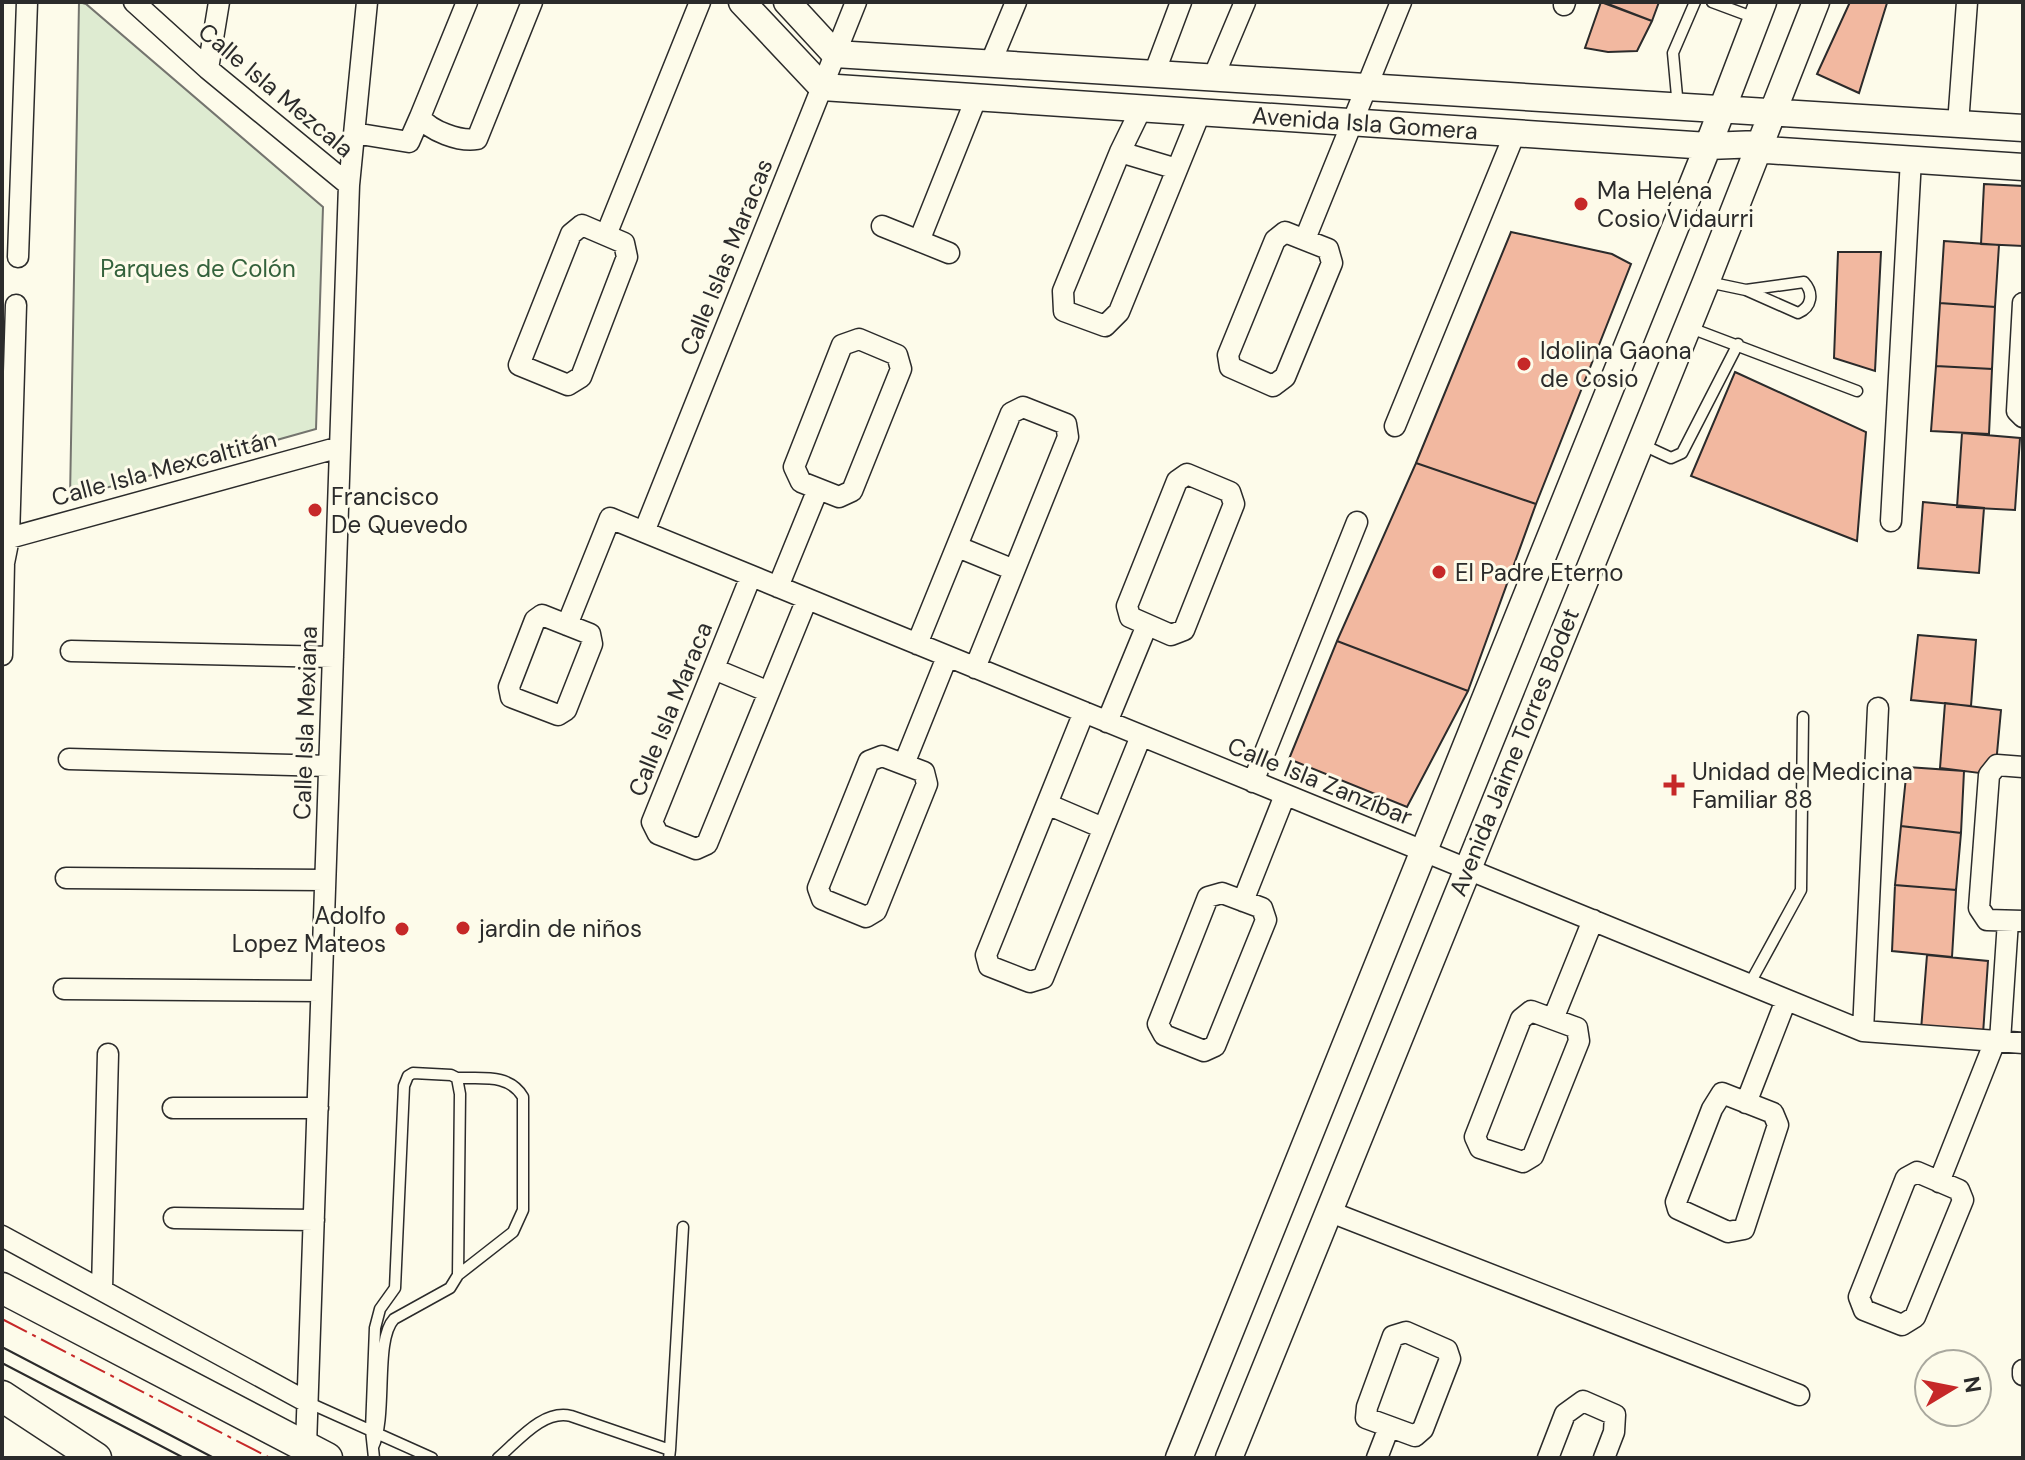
<svg xmlns="http://www.w3.org/2000/svg" width="2025" height="1460" font-family="'DM Sans',sans-serif">
<style>
.green{fill:#deebd1;stroke:#74746e;stroke-width:2}
.building{fill:#f2b8a0;stroke:#2b2b2b;stroke-width:2}
.lines{fill:none;stroke-linecap:round;stroke-linejoin:round}
.lane-casing{stroke:#2b2b2b;stroke-width:13}
.street-casing{stroke:#2b2b2b;stroke-width:23}
.secondary-casing{stroke:#2b2b2b;stroke-width:29}
.primary-casing{stroke:#2b2b2b;stroke-width:33}
.lane{stroke:#fdfbea;stroke-width:10}
.street{stroke:#fdfbea;stroke-width:20}
.secondary{stroke:#fdfbea;stroke-width:26}
.primary{stroke:#fdfbea;stroke-width:30}
.tram{stroke:#2b2b2b;stroke-width:2}
.power{stroke:#c62828;stroke-width:2;stroke-dasharray:28 6 4 6;stroke-linecap:butt}
.poi-dot{fill:#c62828;stroke:#fdfbea;stroke-width:3}
.labels{text-anchor:middle;dominant-baseline:central;stroke-width:6;stroke-linejoin:round;paint-order:stroke}
.street-label{font-size:24px;fill:#2b2b2b;stroke:#fdfbea}
.poi-label{font-size:24px;fill:#2b2b2b;stroke:#fdfbea;text-anchor:start}
.park-label{font-size:24px;fill:#34623c;stroke:#fdfbea}
</style>
<rect width="100%" height="100%" fill="#fdfbea"/>
<path class="green" d="M79,2L86,4L323,207L316,429L70,498Z"/>
<path class="building" d="M1601,2L1652,21L1637,51L1608,52L1585,48Z
M1603,2H1659L1652,21Z
M1850,2L1887,3L1859,93L1817,74Z
M1984,184L2023,186V246L1981,244Z
M1511,232L1612,254L1631,264L1536,504L1416,463Z
M1944,241L1999,245L1995,307L1940,303Z
M1838,252H1881L1875,371L1834,358Z
M1940,303L1995,307L1992,369L1936,366Z
M1936,366L1992,369L1989,434L1931,431Z
M1735,372L1866,432L1857,541L1691,476Z
M1962,433L2020,438L2015,510L1957,507Z
M1416,463L1536,504L1468,691L1337,641Z
M1923,502L1984,508L1979,573L1918,568Z
M1918,635L1976,640L1971,706L1911,700Z
M1337,641L1468,691L1407,807L1289,759Z
M1945,703L2001,710L1995,775L1940,768Z
M1907,767L1964,771L1961,833L1901,826Z
M1901,826L1961,833L1956,890L1895,885Z
M1895,885L1956,890L1952,957L1892,951Z
M1927,955L1988,961L1983,1034L1921,1030Z"/>
<g class="lines">
<defs>
<path id="lane" d="M1712,2L1755,18
M1678,107L1673,53L1695,2
M1708,282L1746,290L1804,282C1814,293 1812,307 1798,313L1746,290
M1688,327L1857,391
M1643,445L1671,458L1682,453L1738,344
M1749,985L1801,890L1803,717
M457,1078C481,1079 509,1073 523,1097V1210L513,1232L458,1275
M307,1402L432,1458
M373,1447C388,1416 374,1340 394,1319L450,1288L458,1275L460,1094L457,1078L451,1075L413,1073L408,1076L404,1086L395,1288L380,1309L375,1328L371,1430L374,1458
M670,1450L683,1227
M498,1458C518,1441 543,1409 571,1416L670,1450L669,1458"/>
<path id="street" d="M134,2L208,69L349,185
M467,2L420,117C430,131 460,142 477,139L532,2
M1564,5L1565,2
M991,62L1016,2
M208,69L219,2
M1154,74L1181,2
M1213,78L1245,2
M1141,109L1120,152L1063,291L1064,311L1105,326L1119,312L1200,113
M1958,124L1967,2
M354,133L409,142L420,117
M1120,152L1177,169
M582,225L624,243L627,257L581,377L568,385L519,365L571,234Z
M882,226L949,253
M1285,232L1328,249L1332,263L1285,377L1273,386L1230,367L1228,355L1275,240Z
M606,235L700,2
M1305,239L1401,2
M919,241L977,96
M18,257L27,2
M2023,303L2017,411L2023,417
M859,339L897,355L901,369L852,491L839,497L801,482L794,467L842,345Z
M1395,426L1515,133
M1187,474L1230,492L1234,504L1184,630L1171,635L1130,617L1127,606L1177,481Z
M1891,521L1911,159
M644,532L856,2
M2,540L340,447
M958,547L1014,570
M751,576L652,822L658,834L696,849L707,844L807,599
M778,587L818,489
M542,615L590,634L592,644L566,710L558,715L511,697L509,687L535,620Z
M567,625L610,518L1863,1031L2023,1043
M917,644L1011,413L1023,407L1066,424L1068,437L975,668
M71,651L333,657
M2,655L4,563L9,538L16,305
M714,669L769,692
M1084,712L986,955L989,966L1030,982L1043,978L1141,736
M1107,722L1147,625
M882,756L924,772L927,784L876,911L866,917L822,899L818,888L869,761Z
M69,759L329,766
M904,764L947,657
M2023,767L1997,765L1989,775L1979,908L1987,920L2023,921
M1253,782L1357,522
M1047,804L1103,828
M66,878L325,880
M1222,893L1262,908L1266,920L1215,1046L1204,1051L1164,1035L1158,1024L1208,897Z
M1243,901L1285,795
M64,989L321,991
M1531,1011L1577,1028L1579,1041L1533,1156L1523,1162L1480,1148L1475,1137L1521,1019Z
M1553,1019L1593,920
M1863,1031L1878,708
M2000,1041L2008,921
M1722,1093L1773,1113L1778,1125L1744,1229L1728,1232L1678,1209L1676,1202L1712,1109Z
M1746,1103L1786,1000
M173,1108H318
M1917,1172L1959,1190L1963,1200L1915,1317L1902,1325L1864,1310L1859,1297L1906,1178Z
M1939,1182L1995,1041
M1328,1211L1799,1395
M174,1218L314,1220
M2,1236L307,1402
M102,1289L108,1054
M1406,1332L1447,1350L1450,1359L1423,1429L1415,1436L1366,1418L1367,1407L1393,1336Z
M2023,1370V1375
M306,1446L349,185L367,2
M1377,1458L1389,1427
M1548,1458L1565,1414L1583,1401L1615,1415L1614,1432L1604,1458"/>
<path id="secondary" d="M742,2L822,87L1708,146L1759,144L1767,150L2023,167
M787,2L835,54L2023,128
M1179,1458L1708,146L1763,2
M1229,1458L1706,282L1816,2"/>
<path id="primary" d="M2,1288L327,1458
M2,1396L96,1458"/>
</defs>
<use href="#lane" class="lane-casing"/>
<use href="#street" class="street-casing"/>
<use href="#secondary" class="secondary-casing"/>
<use href="#primary" class="primary-casing"/>
<use href="#lane" class="lane"/>
<use href="#street" class="street"/>
<use href="#secondary" class="secondary"/>
<use href="#primary" class="primary"/>
<path class="tram" d="M2,1347L214,1458
M2,1363L184,1458"/>
<path class="power" d="M2,1319L270,1458"/>
</g>
<g class="poi-dot">
<circle cx="1581" cy="204" r="8"/>
<circle cx="1524" cy="364" r="8"/>
<circle cx="315" cy="510" r="8"/>
<circle cx="1439" cy="572" r="8"/>
<path d="M1670 773h8v8h8v8h-8v8h-8v-8h-8v-8h8z"/>
<circle cx="463" cy="928" r="8"/>
<circle cx="402" cy="929" r="8"/>
</g>
<g class="labels">
<g class="street-label">
<text transform="translate(276 90) rotate(40)">Calle Isla Mezcala</text>
<text transform="translate(1365 123) rotate(4)">Avenida Isla Gomera</text>
<text transform="translate(726 257) rotate(-68)">Calle Islas Maracas</text>
<text transform="translate(164 468) rotate(-15)">Calle Isla Mexcaltitán</text>
<text transform="translate(670 709) rotate(-68)">Calle Isla Maraca</text>
<text transform="translate(305 723) rotate(-88)">Calle Isla Mexiana</text>
<text transform="translate(1514 752) rotate(-68)">Avenida Jaime Torres Bodet</text>
<text transform="translate(1320 781) rotate(22)">Calle Isla Zanzíbar</text>
</g>
<g class="poi-label">
<text x="1597" y="190">Ma Helena<tspan x="1597" dy="28">Cosio Vidaurri</tspan></text>
<text x="1540" y="350">Idolina Gaona<tspan x="1540" dy="28">de Cosio</tspan></text>
<text x="331" y="496">Francisco<tspan x="331" dy="28">De Quevedo</tspan></text>
<text x="1455" y="572">El Padre Eterno</text>
<text x="1692" y="771">Unidad de Medicina<tspan x="1692" dy="28">Familiar 88</tspan></text>
<text x="386" y="915" text-anchor="end">Adolfo<tspan x="386" dy="28">Lopez Mateos</tspan></text>
<text x="479" y="928">jardin de niños</text>
</g>
<g class="park-label">
<text x="198" y="268">Parques de Colón</text>
</g>
</g>
<rect width="2025" height="1460" fill="none" stroke="#2b2b2b" stroke-width="8"/>
<g transform="translate(1953 1388) rotate(80)"><circle r="38" fill="#fdfbea" stroke="#a9a89e" stroke-width="2"/>
<path d="M0-6L14 30L0 20L-14 30Z" fill="#c62828"/>
<text y="-12" font-size="22" font-weight="bold" text-anchor="middle" fill="#2b2b2b">N</text>
</g>
</svg>
